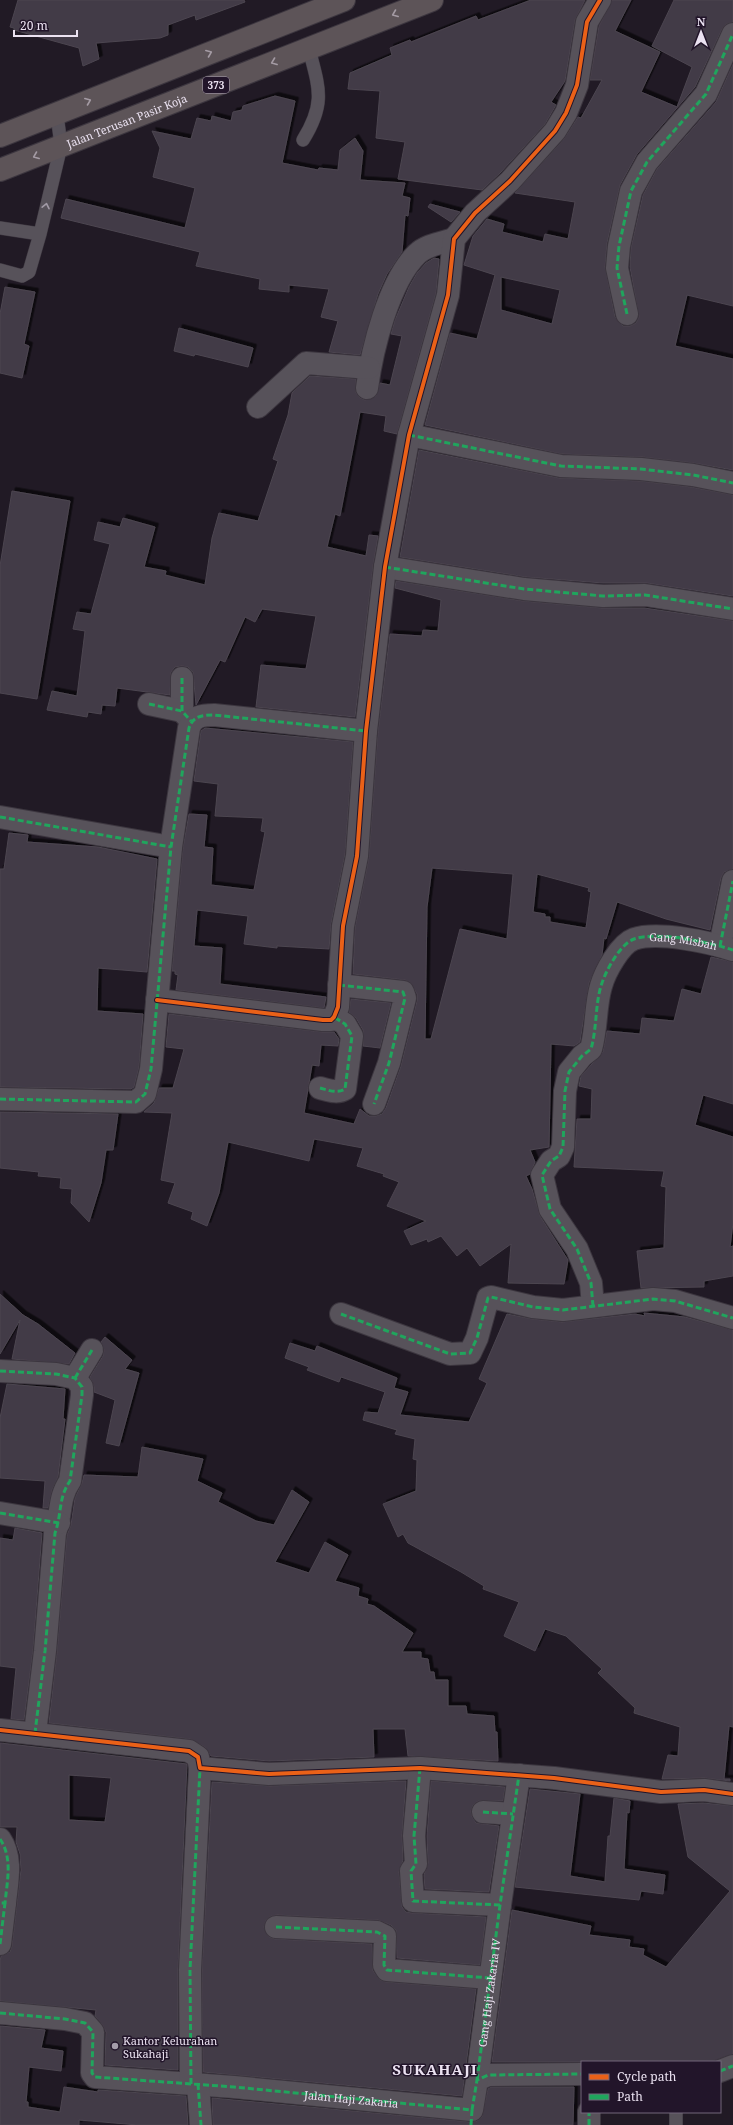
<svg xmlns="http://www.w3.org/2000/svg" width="733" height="2125" font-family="'Noto Serif',serif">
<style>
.building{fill:#423a47;stroke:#4c4650;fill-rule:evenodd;filter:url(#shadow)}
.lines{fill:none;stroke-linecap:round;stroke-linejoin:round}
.lane-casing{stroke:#3c363f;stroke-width:14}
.street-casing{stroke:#3c363f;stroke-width:24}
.primary-casing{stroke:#3c363f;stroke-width:24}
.lane{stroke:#57525a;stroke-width:13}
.street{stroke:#57525a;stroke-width:22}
.primary{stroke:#5d5458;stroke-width:22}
.quiet{stroke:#20a55d;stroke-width:3;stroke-dasharray:6 3;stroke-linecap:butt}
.cycleway-casing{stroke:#22152a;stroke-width:6}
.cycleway{stroke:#ea6118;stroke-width:4}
.oneway{stroke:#a49ba4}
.oneway2{stroke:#a19aa6}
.poi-dot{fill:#a49caa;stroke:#22152a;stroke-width:1.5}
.labels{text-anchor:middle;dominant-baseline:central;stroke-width:3;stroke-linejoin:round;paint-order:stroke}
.shield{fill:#22152a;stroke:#afa4b5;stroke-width:1}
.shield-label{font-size:10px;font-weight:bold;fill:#ebe2f1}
.street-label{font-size:11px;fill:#ebe2f1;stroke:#22152a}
.poi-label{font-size:11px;fill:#ebe2f1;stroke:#22152a;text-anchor:start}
.district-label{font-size:15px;font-weight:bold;letter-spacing:1px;fill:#ebe2f1;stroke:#22152a}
</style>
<defs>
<filter id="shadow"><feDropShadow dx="3.5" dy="-3.5" stdDeviation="0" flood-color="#0009"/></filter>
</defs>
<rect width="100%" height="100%" fill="#211a25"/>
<path class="building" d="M18,0H244L245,2L196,20L195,15L168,25V35L160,38L96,43L99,59L83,66L79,48L14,30V28L10,27Z
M531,0H585L575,20L565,81L551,102L556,105L545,124L501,172L482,190L398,179L405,142L376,138L380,91L348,89L350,73L392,55L390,48L410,40L411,42L476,16L478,20Z
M612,0H631L615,31L660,52L641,92L677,107L692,67L652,46L674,0H733V22L726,24L722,29L695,87L637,154L620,185L607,243L605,267L615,317L623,326H630L636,323L639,317L630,267L631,248L643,195L657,169L716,102L733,64V306L687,295L675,346L733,359V470L694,463L642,457L562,454L425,425L450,333L477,339L495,275L464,265L473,236L487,219L504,224L502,232L543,242L545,234L568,239L575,202L515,193L564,139L578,117L581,118L602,80H590L599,26ZM501,277L560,290L552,324L501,310Z
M275,96L295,101L282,163L318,170L319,168L338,170L340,150L355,138L363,151L360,180L405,183L402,196L410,198L408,216L405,215L402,252L387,274L378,294L360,355L329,352L338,321L321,317L329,289L289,285V292L259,289L260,279L196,266L200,252L61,218L66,199L185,228L195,188L153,177L160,148L152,131L191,139L197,118L211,121L212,116L231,121L233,112L242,110L243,106Z
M430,204L460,212L451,222L428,207Z
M434,258L439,259L436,293L397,434L384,431L386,416L360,412L340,516L335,514L327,547L366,556L369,535L378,536L373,566L355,717L256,707L261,665L306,669L316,616L262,609L255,622L245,617L225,662L220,660L196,705L193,672L188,667L182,666L175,667L171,672L170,695L117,688L115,706L102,705L101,714L88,712L87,717L47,710L52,691L77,696L85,631L73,629L77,612L91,614L110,544L94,540L98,522L120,527L123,518L155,527L144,567L166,571L165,575L205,585L212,538L219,513L258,521L278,461L273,459L288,415L292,393L310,376L356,379V393L360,398L365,400L376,396L380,383L390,385L402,336L391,334L395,320L409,287L417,273L426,263Z
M5,287L35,292L24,344L29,346L22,378L0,373V314Z
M179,328L253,348L248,367L195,354L194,356L174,351Z
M419,450L559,478L640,481L691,487L733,495V596L647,583H603L526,577L400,557Z
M12,491L70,501L37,699L0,693V566Z
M396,581L523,601L602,608H644L733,621V869L724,872L721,878L710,930L666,919L617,902L606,939L604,938L602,955L589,983L580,1042L574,1046L551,1044L549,1147L530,1150L535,1162L530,1174L526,1176L532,1189L540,1216L568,1260L564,1284L508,1283L511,1244L480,1266L467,1248L457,1256L441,1236L428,1242L427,1239L411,1245L404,1231L426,1221L387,1206L399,1182L383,1176L384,1174L357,1166L363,1148L314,1139L309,1161L228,1142L219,1193L207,1226L191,1219L193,1212L168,1203L175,1183L161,1180L172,1113L144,1112L154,1103L159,1088H173L184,1049L166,1047L169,1014L322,1032H334L339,1039L338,1046L321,1045L319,1066L312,1065L304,1113L354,1124L360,1109L369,1116H376L382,1114L386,1108L401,1066L417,1001V994L411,983L405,980L353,974L355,928L369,857L378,732L390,634L422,636L423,630L438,631L441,600L395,588ZM432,868L513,874L507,939L460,929L431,1039H425L427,907ZM537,874L589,888L588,891L591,892L586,928L550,922V917H545V914L533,912Z
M205,728L353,742L345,854L331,924L329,949L277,946V948L244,944L248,916L197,910L194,946L222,948L220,984L326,997L324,1008L176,990L178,975L175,974V971H172L183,848L189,814L207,815L204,847L213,848L211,885L254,890L265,832L261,831L263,818L215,816L218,784L194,781L201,731Z
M9,833L28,835L27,842L98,847L157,859L147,972L98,968L97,1011L143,1014L139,1067L134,1087L131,1089L0,1087V869H4Z
M711,957L733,962V1104L703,1095L695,1125L733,1137V1223L730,1247L733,1246V1276L704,1281V1287L641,1288L637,1251L664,1248L666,1187L661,1186L664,1171L574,1167L577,1119H591L592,1089L579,1086L581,1076L603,1052L607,1031L640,1034L642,1018L674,1021L682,989L701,994Z
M351,999L391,1003L380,1048L363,1046V1030L356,1018L349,1012Z
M0,1112L118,1114L113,1150H106L101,1183L89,1222L71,1203L72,1189L60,1188L61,1178L38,1176L39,1172L0,1168Z
M0,1294L23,1315L38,1324L75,1353L69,1364L12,1359L20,1320L0,1354Z
M644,1313L685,1317L733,1330V1727L729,1726L724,1779H730V1781L704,1778L662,1779L668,1755L678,1756L680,1727L634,1713L635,1708L598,1673L602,1669L566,1636L545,1629L535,1651L504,1636L519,1602L483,1589L484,1586L461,1572L408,1543L403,1534L398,1537L383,1504L416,1491L417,1460L413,1459L415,1439L395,1434L397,1430L363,1420L365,1412L378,1413L385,1392L341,1377L339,1382L307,1370L309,1367L285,1358L290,1343L315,1351L317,1346L397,1378L394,1388L408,1392L400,1415L469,1422L487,1383L479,1379L507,1314L532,1319L562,1322L635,1314L645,1316Z
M105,1337L132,1360L125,1369L139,1373L119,1446L106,1443L115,1400L94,1392V1387L90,1377L103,1356L104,1350L101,1342Z
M7,1384L65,1389L63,1419H65L58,1477L52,1490L48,1508H43L45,1481L0,1478V1418Z
M142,1447L203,1459L197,1481L222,1493L218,1502L256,1521L274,1525L292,1490L309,1502L275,1562L309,1573L325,1542L348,1555L335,1581L359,1588L358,1596L368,1599L367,1604L374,1606L413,1633L402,1652H421V1658L428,1659L430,1672H434L435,1680H448V1706H466L467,1714L494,1716L495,1732H497L498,1761L408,1756L405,1729H373L374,1757L269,1761L211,1756L205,1747L190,1739L49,1723L57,1652L67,1535L71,1525L75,1498L82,1483L84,1475L138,1477Z
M15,1528L42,1533L33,1650L24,1720L11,1719L16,1668L0,1666V1538L13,1540Z
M0,1743L187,1764L178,1969V2070L105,2065L106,2032L102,2024L95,2016L96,2010L0,2001V1962L1,1956L10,1952L12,1946L21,1870L20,1854L16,1842L17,1827H0ZM69,1775L111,1778L105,1822L69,1820Z
M406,1781L402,1835L403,1860L399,1872L402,1907L406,1912L412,1913L486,1917L480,1965L397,1958L396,1930L391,1925L378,1920L277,1915L271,1916L266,1920L264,1927L269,1937L275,1939L372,1944L373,1971L380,1980L386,1982L476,1989L462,2096L203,2072L202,1970L212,1782L270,1786Z
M431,1781L505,1787L503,1801H478L473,1805L471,1811L472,1817L476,1823L499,1826L489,1892L425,1889L424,1875L428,1863L427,1836Z
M530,1789L580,1794L570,1876L605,1882L608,1836H610L614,1798L630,1801L629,1813L627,1812L624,1869L665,1875L663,1894L641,1891L639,1900L515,1887Z
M703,1803L733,1806V2054L712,2062H492L512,1910L591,1926L589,1935L630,1940L629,1947L644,1949L643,1955L666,1967L730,1891L688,1857L678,1804Z
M0,2026L45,2030L41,2048L63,2051L61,2071L29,2067L26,2102H28V2107L60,2112L64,2087L98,2092V2090L186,2096L188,2125H138L79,2120V2125H0Z
M491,2087H574L573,2125H213L212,2098L471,2122L477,2121L482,2117L488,2089Z"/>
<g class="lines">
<defs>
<path id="lane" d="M303,140C326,103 319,88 309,49
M0,228L40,234
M0,270L22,276L29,272L40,234L61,146L57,114
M676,2125V2112"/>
<g id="street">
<path d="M627,314L617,268L619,246L631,191L647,162L706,94L733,34"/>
<path d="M367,388C372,349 389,281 417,254C426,245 441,243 454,239"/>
<path d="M258,407L306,363L369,368"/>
<path d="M409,435L561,466L641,469L693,475L733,483"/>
<path d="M385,567L524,589L603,596L645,595L733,609"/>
<path d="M182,678V711L191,721"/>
<path d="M149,704L182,711"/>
<path d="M0,817L171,847"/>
<path d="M720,946L733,881"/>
<path d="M339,985L403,992L405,998L389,1063L374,1104"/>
<path d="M157,1000L323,1020H331L334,1017L338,1007L343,926L357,856L366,731L385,567L409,435L448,295L454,239L475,213L510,181L555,131L566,113L577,85L587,22L600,0"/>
<path d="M320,1088C328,1090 337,1094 345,1089L352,1036L345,1024L334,1017"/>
<path d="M0,1099L136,1102L145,1094L151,1069L171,847L189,728C193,716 202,715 214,715L366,731"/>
<path id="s1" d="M593,1306L591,1283L577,1249L550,1209L542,1175L551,1161L559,1156L563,1147L565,1091L569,1072L582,1056L591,1049C597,1028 595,1006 601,986C605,972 620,944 634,939C658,931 709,942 733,950"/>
<path d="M341,1314L450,1354L470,1353L477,1338L488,1298L491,1297L533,1307L563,1310L653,1299L675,1301L733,1318"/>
<path d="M0,1371L56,1374L75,1378L82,1387V1395L70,1481C58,1498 62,1514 55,1533L45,1651L35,1733"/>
<path d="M75,1378L92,1350"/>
<path d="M0,1513L59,1523"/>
<path d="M0,1730L189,1751L198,1757L200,1768L269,1774L420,1768L554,1778L661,1792L704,1790L733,1794"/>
<path d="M420,1768L414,1836L416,1864L411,1871L413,1901L500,1905"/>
<path d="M483,1812L513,1814"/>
<path d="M0,1839C13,1858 7,1882 5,1903H0"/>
<path d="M276,1927L377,1932L385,1936L384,1965L387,1970L490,1978"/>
<path d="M0,1944L5,1903"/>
<path id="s2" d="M0,2013L65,2019L85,2023L93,2032L92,2073L95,2077L234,2087L472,2110L477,2080L488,2075L582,2074"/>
<path d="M720,2071L733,2066"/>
<path d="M477,2080L500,1905L519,1775"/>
<path d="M191,2084L190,1970L200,1768"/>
<path d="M198,2084L201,2125"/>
<path d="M589,2125V2112"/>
</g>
<g id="primary">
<path d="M0,136L344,0"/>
<path id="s3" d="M0,170L432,0"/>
</g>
</defs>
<use href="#lane" class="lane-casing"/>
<use href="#street" class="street-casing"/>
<use href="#primary" class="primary-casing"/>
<use href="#lane" class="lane"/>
<use href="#street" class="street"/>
<use href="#primary" class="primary"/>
<g class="quiet">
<path d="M627,314L617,268L619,246L631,191L647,162L706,94L733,34"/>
<path d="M409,435L561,466L641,469L693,475L733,483"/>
<path d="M385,567L524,589L603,596L645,595L733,609"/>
<path d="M182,678V711L191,721"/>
<path d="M149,704L182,711"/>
<path d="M0,817L171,847"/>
<path d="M720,946L733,881"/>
<path d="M339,985L403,992L405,998L389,1063L374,1104"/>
<path d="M320,1088C328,1090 337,1094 345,1089L352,1036L345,1024L334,1017"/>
<path d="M0,1099L136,1102L145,1094L151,1069L171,847L189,728C193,716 202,715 214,715L366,731"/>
<path d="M593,1306L591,1283L577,1249L550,1209L542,1175L551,1161L559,1156L563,1147L565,1091L569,1072L582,1056L591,1049C597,1028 595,1006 601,986C605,972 620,944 634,939C658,931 709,942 733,950"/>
<path d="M341,1314L450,1354L470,1353L477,1338L488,1298L491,1297L533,1307L563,1310L653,1299L675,1301L733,1318"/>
<path d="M0,1371L56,1374L75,1378L82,1387V1395L70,1481C58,1498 62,1514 55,1533L45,1651L35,1733"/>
<path d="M75,1378L92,1350"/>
<path d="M0,1513L59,1523"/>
<path d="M420,1768L414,1836L416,1864L411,1871L413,1901L500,1905"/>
<path d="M483,1812L513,1814"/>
<path d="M0,1839C13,1858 7,1882 5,1903H0"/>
<path d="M276,1927L377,1932L385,1936L384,1965L387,1970L490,1978"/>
<path d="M0,1944L5,1903"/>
<path d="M0,2013L65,2019L85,2023L93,2032L92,2073L95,2077L234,2087L472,2110L477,2080L488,2075L582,2074"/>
<path d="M720,2071L733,2066"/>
<path id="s4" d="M477,2080L500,1905L519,1775"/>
<path d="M191,2084L190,1970L200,1768"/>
<path d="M198,2084L201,2125"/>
<path d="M471,2125L472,2110"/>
<path d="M589,2125V2112"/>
</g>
<defs>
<path id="cycleway" d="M157,1000L323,1020H331L334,1017L338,1007L343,926L357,856L366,731L385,567L409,435L448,295L454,239L475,213L510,181L555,131L566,113L577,85L587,22L600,0
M0,1730L189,1751L198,1757L200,1768L269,1774L420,1768L554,1778L661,1792L704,1790L733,1794"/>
</defs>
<use href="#cycleway" class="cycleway-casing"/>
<use href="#cycleway" class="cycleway"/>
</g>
<defs><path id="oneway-chevron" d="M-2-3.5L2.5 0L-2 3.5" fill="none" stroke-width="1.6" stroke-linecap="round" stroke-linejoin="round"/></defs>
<g class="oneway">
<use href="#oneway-chevron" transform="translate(395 14) rotate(158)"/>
<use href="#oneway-chevron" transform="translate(209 53) rotate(-22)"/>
<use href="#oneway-chevron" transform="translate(274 62) rotate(159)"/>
<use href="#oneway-chevron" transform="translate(88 101) rotate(-22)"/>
<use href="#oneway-chevron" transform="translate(36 156) rotate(158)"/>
</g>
<use class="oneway2" href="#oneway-chevron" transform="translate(46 206) rotate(-78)"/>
<circle class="poi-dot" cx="115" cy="2046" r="4"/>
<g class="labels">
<rect class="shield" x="203" y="77" width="26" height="16" rx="3"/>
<g class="shield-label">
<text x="216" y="85">373</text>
</g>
<g class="street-label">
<text stroke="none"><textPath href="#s3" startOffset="136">Jalan Terusan Pasir Koja</textPath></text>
<text stroke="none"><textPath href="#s1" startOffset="459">Gang Misbah</textPath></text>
<text stroke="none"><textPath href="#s4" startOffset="88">Gang Haji Zakaria IV</textPath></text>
<text stroke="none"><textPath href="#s2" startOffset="401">Jalan Haji Zakaria</textPath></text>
</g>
<g class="poi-label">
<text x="123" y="2040">Kantor Kelurahan<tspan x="123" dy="13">Sukahaji</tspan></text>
</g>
<g class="district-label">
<text x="435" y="2069">SUKAHAJI</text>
</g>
</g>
<rect x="581" y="2061" width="140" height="52" fill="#22152a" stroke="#72677a"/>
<rect x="589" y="2074" width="20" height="6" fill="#ea6118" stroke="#72677a"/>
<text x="617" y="2081" font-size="12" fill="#ebe2f1">Cycle path</text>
<rect x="589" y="2094" width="20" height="6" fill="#20a55d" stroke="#72677a"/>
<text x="617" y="2101" font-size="12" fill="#ebe2f1">Path</text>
<g transform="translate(701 32)" stroke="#22152a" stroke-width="3" paint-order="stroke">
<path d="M0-3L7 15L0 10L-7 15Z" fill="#ebe2f1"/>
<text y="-6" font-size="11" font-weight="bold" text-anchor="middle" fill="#ebe2f1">N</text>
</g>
<path d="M14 30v6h63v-6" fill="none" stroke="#ebe2f1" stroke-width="2"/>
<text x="20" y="30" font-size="12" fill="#ebe2f1" stroke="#22152a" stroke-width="3" paint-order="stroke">20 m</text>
</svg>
